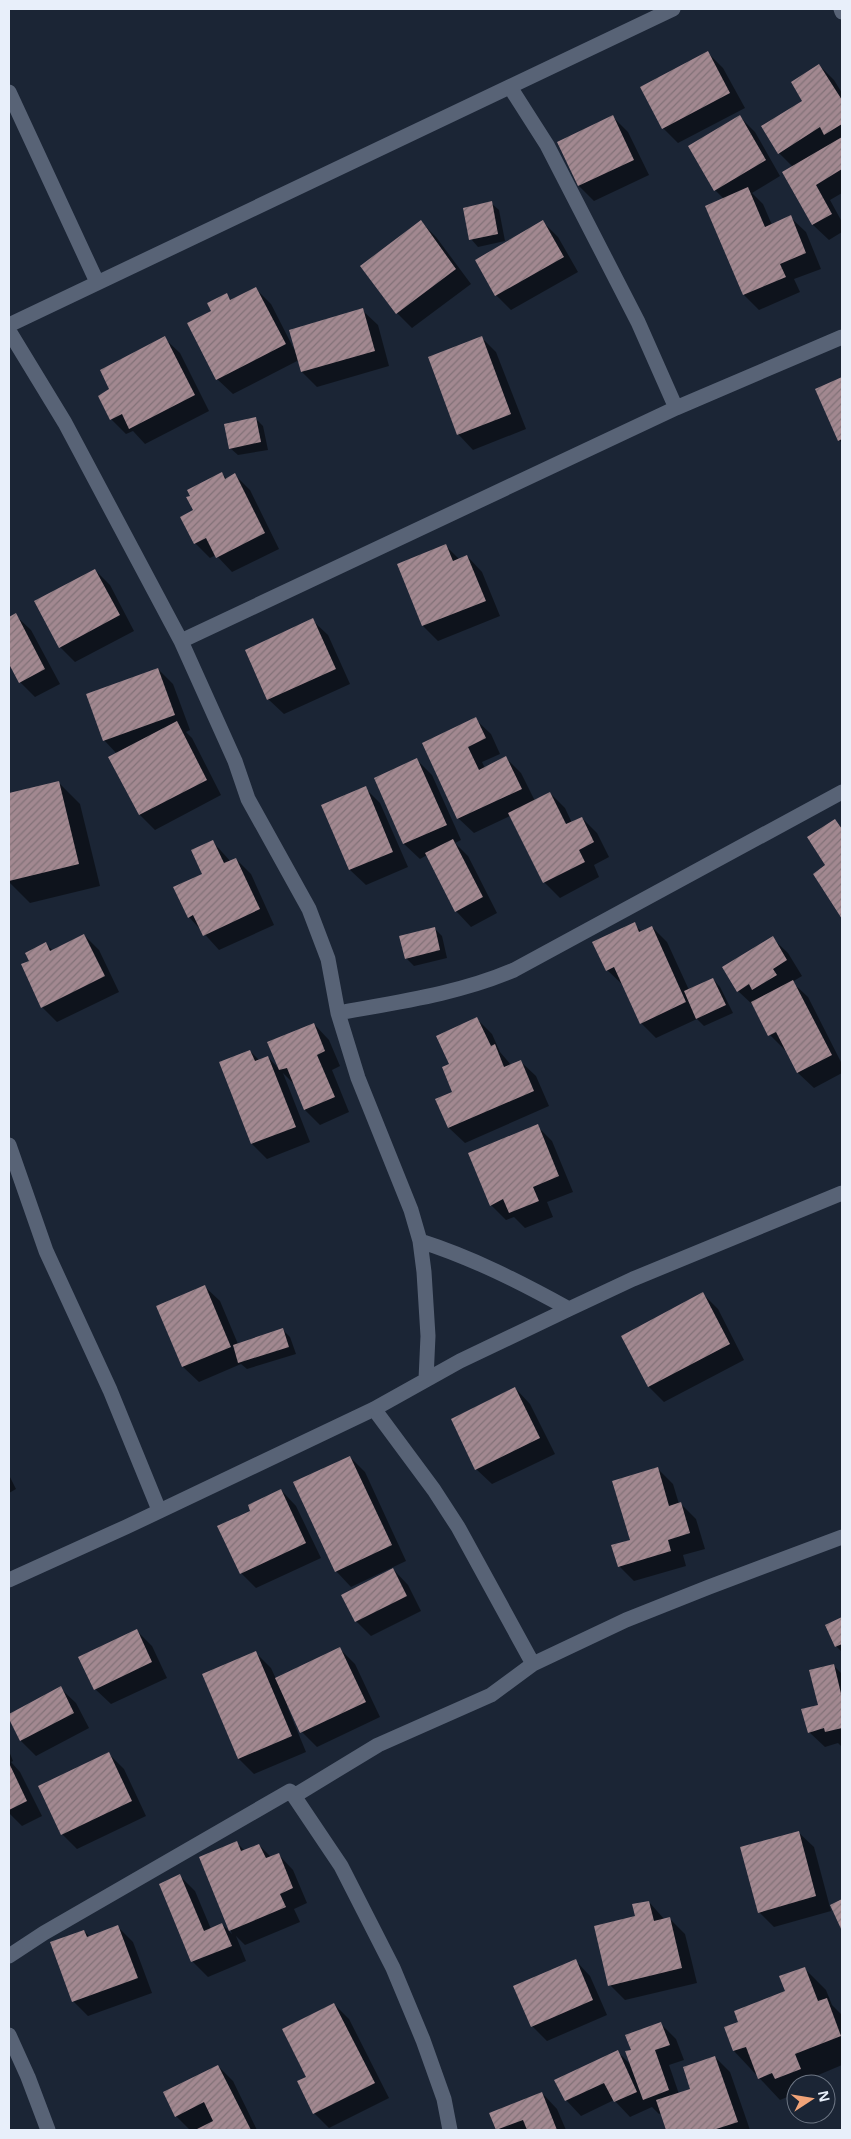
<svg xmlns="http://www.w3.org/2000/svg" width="851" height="2139" font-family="'Open Sans',sans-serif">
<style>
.shadow{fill:#0007}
.building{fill:url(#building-hatch)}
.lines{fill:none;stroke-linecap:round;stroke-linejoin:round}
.minor{stroke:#586376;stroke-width:15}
</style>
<defs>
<pattern id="building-hatch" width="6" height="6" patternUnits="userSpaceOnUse" patternTransform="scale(1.25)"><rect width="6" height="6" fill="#a28890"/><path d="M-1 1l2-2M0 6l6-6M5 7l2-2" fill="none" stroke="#827278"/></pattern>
</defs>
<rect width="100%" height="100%" fill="#1b2535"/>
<path class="shadow" d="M708,53L723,68L745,108L678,143L663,128Z
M819,65L834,80L842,93V193L830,200L842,222V232L829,240L813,225L784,173L793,167L779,153Z
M613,117L628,132L649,175L594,201L579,186Z
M740,117L755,132L780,176L752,193L763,204L772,225L790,217L806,232L821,269L794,279L800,292L759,310L744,295L707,206L724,199L715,190Z
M491,203L499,210L505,241L478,247L471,239Z
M421,222L436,237L471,284L412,328L397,313Z
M543,222L558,237L578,272L511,310L496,295Z
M256,289L271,304L294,349L362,310L378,325L389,366L317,387L302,372L299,360L233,394L217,379L189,324L213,311L226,295L232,301Z
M481,337L496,352L526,429L473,450L458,434Z
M164,338L180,353L209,411L145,444L133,431L126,434L111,419V390Z
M842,378V443L839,440L817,390Z
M256,419L263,426L268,450L238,455L230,448Z
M222,474L227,479L235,475L250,490L279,549L232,572L216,555L210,558L195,543L194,511Z
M446,546L460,560L467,556L482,572L500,616L438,641L423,626Z
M95,570L110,585L134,631L75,662L60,647Z
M15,615L31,630L60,684L35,697L20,682L9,661V619Z
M312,620L328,635L350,684L284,714L268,699Z
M158,669L173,684L190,730L186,732L192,738L221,795L155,830L140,815L110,758L117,754L104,740Z
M475,719L491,734L500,754L482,762L485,768L506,758L521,773L535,801L550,793L565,808L572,823L582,818L597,833L609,857L594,865L599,877L560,898L544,882L510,816L474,833L458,818L423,743Z
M417,760L432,775L461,840L455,843L468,856L497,913L471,927L456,911L427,855L420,859L404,844L376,779Z
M58,782L80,804L100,886L30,903L9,882V794Z
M365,788L380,803L408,867L366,885L350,870L322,806Z
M835,820L842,828V917L814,874L827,866Z
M213,842L231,862L236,859L251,874L274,925L219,950L189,917Z
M634,924L642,932L652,927L667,942L689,990L713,979L720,987L733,1013L704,1026L697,1019L656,1038L641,1023L623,985L607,970Z
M434,928L442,936L447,958L414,966L406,958Z
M84,935L99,950L119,992L57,1022L42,1007L30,961L46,944L53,951Z
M772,938L788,953L802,976L792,982L808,997L842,1064V1073L814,1088L798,1073L786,1049L785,1050L770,1035L754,1006L738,991L724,968Z
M477,1019L492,1034L500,1052L511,1065L520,1061L536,1076L549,1106L465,1143L449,1128L437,1100L454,1093L450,1064Z
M314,1024L329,1040L340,1066L332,1070L349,1112L320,1125L305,1110L295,1085L283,1073L310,1142L267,1159L252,1144L220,1063L250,1051L259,1060L268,1057L279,1069Z
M537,1126L552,1141L573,1192L547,1202L553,1217L525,1228L514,1217L506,1220L491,1205Z
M204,1286L220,1301L238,1344L283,1330L290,1337L296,1354L247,1369L241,1364L199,1382L183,1367L158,1306Z
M703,1294L718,1309L744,1360L664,1402L649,1387L623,1336Z
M515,1388L530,1404L555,1454L492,1484L476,1469Z
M350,1457L365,1472L406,1561L351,1587L336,1571Z
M658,1469L673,1484L679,1504H681L696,1519L705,1549L683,1555L686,1566L634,1581L619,1566L631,1541Z
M9,1475L16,1489L9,1493Z
M281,1490L296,1506L321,1558L256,1588L241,1573L252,1511Z
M392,1568L408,1585L421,1611L371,1636L356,1621Z
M842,1618V1652L836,1646L826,1626Z
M137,1631L152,1646L167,1678L111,1704L95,1689Z
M340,1649L355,1664L380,1717L317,1747L302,1732L289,1705L287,1706L306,1752L254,1774L239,1759L256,1653L271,1668L276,1679Z
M833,1665L842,1674V1747L838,1743L825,1747L809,1732Z
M60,1688L76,1703L89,1728L36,1756L21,1741L9,1715Z
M9,1751L13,1761L11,1762L20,1772L42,1816L22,1826L9,1813Z
M109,1754L124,1769L146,1816L77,1849L62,1834Z
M798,1832L814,1847L831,1911L774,1927L759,1912Z
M236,1842L245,1851L259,1845L271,1857L278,1854L293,1870L307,1903L294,1909L300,1922L245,1945L236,1936L246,1961L208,1977L193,1962L161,1885L180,1876L195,1891L211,1929L222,1924L232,1934L201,1858Z
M649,1902L665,1920L670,1919L685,1934L697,1983L625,2000L610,1985Z
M118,1927L133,1942L152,1993L88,2016L73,2001L84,1931L90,1937Z
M575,1960L590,1976L607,2015L547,2041L532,2026Z
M804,1968L826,1990L832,2005L842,2015V2065L816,2076L819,2084H796V2099L792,2095L780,2100L734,2051L726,2028L739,2022L787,1992Z
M334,2004L349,2019L389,2098L329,2128L314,2113L308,2077Z
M661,2024L676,2039L684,2060L669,2065L679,2094L692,2090L715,2057L730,2072L750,2130H667L662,2113L659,2114L652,2107L630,2117L614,2100L581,2116L566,2100L618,2052L632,2066L633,2050Z
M218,2066L233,2081L257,2130H190L176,2116Z
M542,2093L557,2109L566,2130H497L491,2113Z"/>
<path class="building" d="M708,51L730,93L662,129L640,87Z
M819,64L842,100V124L824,135L820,127L778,154L761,126L802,101L791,82Z
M613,115L634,160L578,186L557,142Z
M740,115L766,160L714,191L688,146Z
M842,137V169L816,185L832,214L812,225L782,172Z
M748,187L765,227L791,215L806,253L780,264L786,277L743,295L705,206Z
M492,201L498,234L469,240L463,208Z
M421,220L456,269L396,314L360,266Z
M543,220L564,257L495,296L475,260Z
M256,287L286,344L216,380L187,323L211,311L207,303L227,293L230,300Z
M363,308L375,351L301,372L289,330Z
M165,336L195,395L129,429L122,414L110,420L98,396L109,389L100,370Z
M482,336L511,414L457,435L428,357Z
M842,377V439L838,441L815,389Z
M256,417L261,442L229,449L224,424Z
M222,472L225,479L235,473L265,533L216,558L206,538L194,544L180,517L193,510L186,497L190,496L187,490Z
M446,544L453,561L467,555L486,601L422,626L397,564Z
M95,569L120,615L59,648L34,601Z
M16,613L45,669L19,683L9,664V617Z
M313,618L336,669L267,700L245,650Z
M158,668L175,715L103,741L86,694Z
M476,717L486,738L468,747L479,770L506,756L522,789L457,819L422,743Z
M177,721L207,780L139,815L108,757Z
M417,758L447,825L403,844L374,778Z
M59,781L79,864L9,881V793Z
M366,786L393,852L349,870L321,805Z
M550,792L566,824L582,817L594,842L579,850L585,862L543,883L508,813Z
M835,819L842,829V919L813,874L825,865L807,837Z
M453,839L483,897L455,912L425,853Z
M213,840L224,863L236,858L260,909L203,936L193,915L188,918L173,887L202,874L191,850Z
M635,922L639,932L652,926L686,1002L640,1024L614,967L606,971L592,942Z
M435,927L440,950L405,959L399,936Z
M84,934L105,976L41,1008L21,964L29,961L25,953L46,942L50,951Z
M773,936L787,960L773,969L777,975L752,990L749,984L737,992L722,967Z
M713,978L726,1005L696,1019L684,991Z
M793,980L832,1055L797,1073L776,1032L768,1036L751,1002Z
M477,1017L491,1046L495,1044L504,1067L521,1060L534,1091L448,1128L435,1099L452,1092L442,1067L449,1064L436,1036Z
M314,1023L325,1051L317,1055L335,1097L304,1110L287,1068L279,1070L267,1042Z
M250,1050L255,1061L268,1056L296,1127L251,1144L219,1062Z
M538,1124L559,1176L533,1187L539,1201L509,1213L503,1199L490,1206L468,1153Z
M205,1285L231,1347L182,1367L156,1306Z
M703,1292L730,1344L648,1387L621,1336Z
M283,1328L289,1347L238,1363L233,1345Z
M515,1387L540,1438L475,1470L451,1419Z
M350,1456L392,1545L335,1572L293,1482Z
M658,1467L669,1506L681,1502L690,1533L668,1540L671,1551L618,1567L611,1545L630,1540L612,1481Z
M281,1489L306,1543L240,1574L217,1526L250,1511L248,1505Z
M393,1568L407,1596L355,1622L341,1595Z
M842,1617V1644L835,1647L825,1625Z
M137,1629L152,1662L94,1690L78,1657Z
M340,1647L366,1702L300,1733L275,1678Z
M256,1651L292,1736L238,1759L202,1674Z
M834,1664L842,1698V1728L825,1732L824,1728L808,1733L801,1709L818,1705L809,1670Z
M61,1686L74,1713L20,1741L9,1719V1714Z
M109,1752L132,1801L61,1835L38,1786Z
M9,1763L27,1801L9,1810Z
M799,1831L816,1896L758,1913L740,1847Z
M237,1841L241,1851L259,1844L266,1858L279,1853L293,1888L280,1894L286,1907L229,1931L199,1857Z
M180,1874L204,1931L222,1923L232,1946L191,1962L159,1884Z
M842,1899V1931L830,1905Z
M649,1901L654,1921L670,1917L682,1968L608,1986L594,1926L635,1916L632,1904Z
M118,1925L138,1978L72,2002L50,1942L84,1930L87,1937Z
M576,1959L593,2000L531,2027L513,1986Z
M805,1967L818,2001L827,1998L841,2036L795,2054L801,2069L775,2079L772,2073L758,2079L746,2047L733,2051L724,2027L738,2022L734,2011L785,1991L779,1976Z
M334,2003L375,2083L313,2114L297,2081L306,2077L282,2029Z
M661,2022L670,2045L655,2050L669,2090L643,2100L625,2051L631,2050L625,2035Z
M618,2050L637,2092L614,2102L604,2083L565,2101L554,2080Z
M715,2056L738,2122L713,2130H666L656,2100L690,2089L683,2067Z
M218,2065L251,2130H195L213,2121L204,2102L175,2117L163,2092Z
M542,2092L557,2130H527L523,2120L496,2130L489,2113Z"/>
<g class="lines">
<path class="minor" d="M841,9L842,12
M510,87L547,145L638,322L676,408
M9,92L97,282
M9,325L673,9
M9,331L65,423L181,641L235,761L248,799L309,909L328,959L338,1013L358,1078L411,1210L420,1241L424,1272L428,1336L426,1379
M181,641L676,408L842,337
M338,1013C398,1002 458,994 514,970L842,792
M9,1145L46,1251L110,1390L159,1510
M420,1241C473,1258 520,1282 569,1309
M374,1409L434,1490L458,1527L533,1664
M9,1580L126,1527L374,1409L460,1361L569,1309L633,1279L842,1193
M294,1796L341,1866L393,1968L423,2040L444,2099L450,2130
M9,1956L44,1933L290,1791L294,1796L378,1745L491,1695L533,1664L626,1620L709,1587L842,1537
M9,2035L28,2077L48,2130"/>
</g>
<rect width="851" height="2139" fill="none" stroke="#e8effa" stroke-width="20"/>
<g transform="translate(811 2099) rotate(78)"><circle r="24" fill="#1b2535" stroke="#6d7684"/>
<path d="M0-4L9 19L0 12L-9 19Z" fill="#f0a378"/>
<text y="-8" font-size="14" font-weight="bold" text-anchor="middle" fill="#e8effa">N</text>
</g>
</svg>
